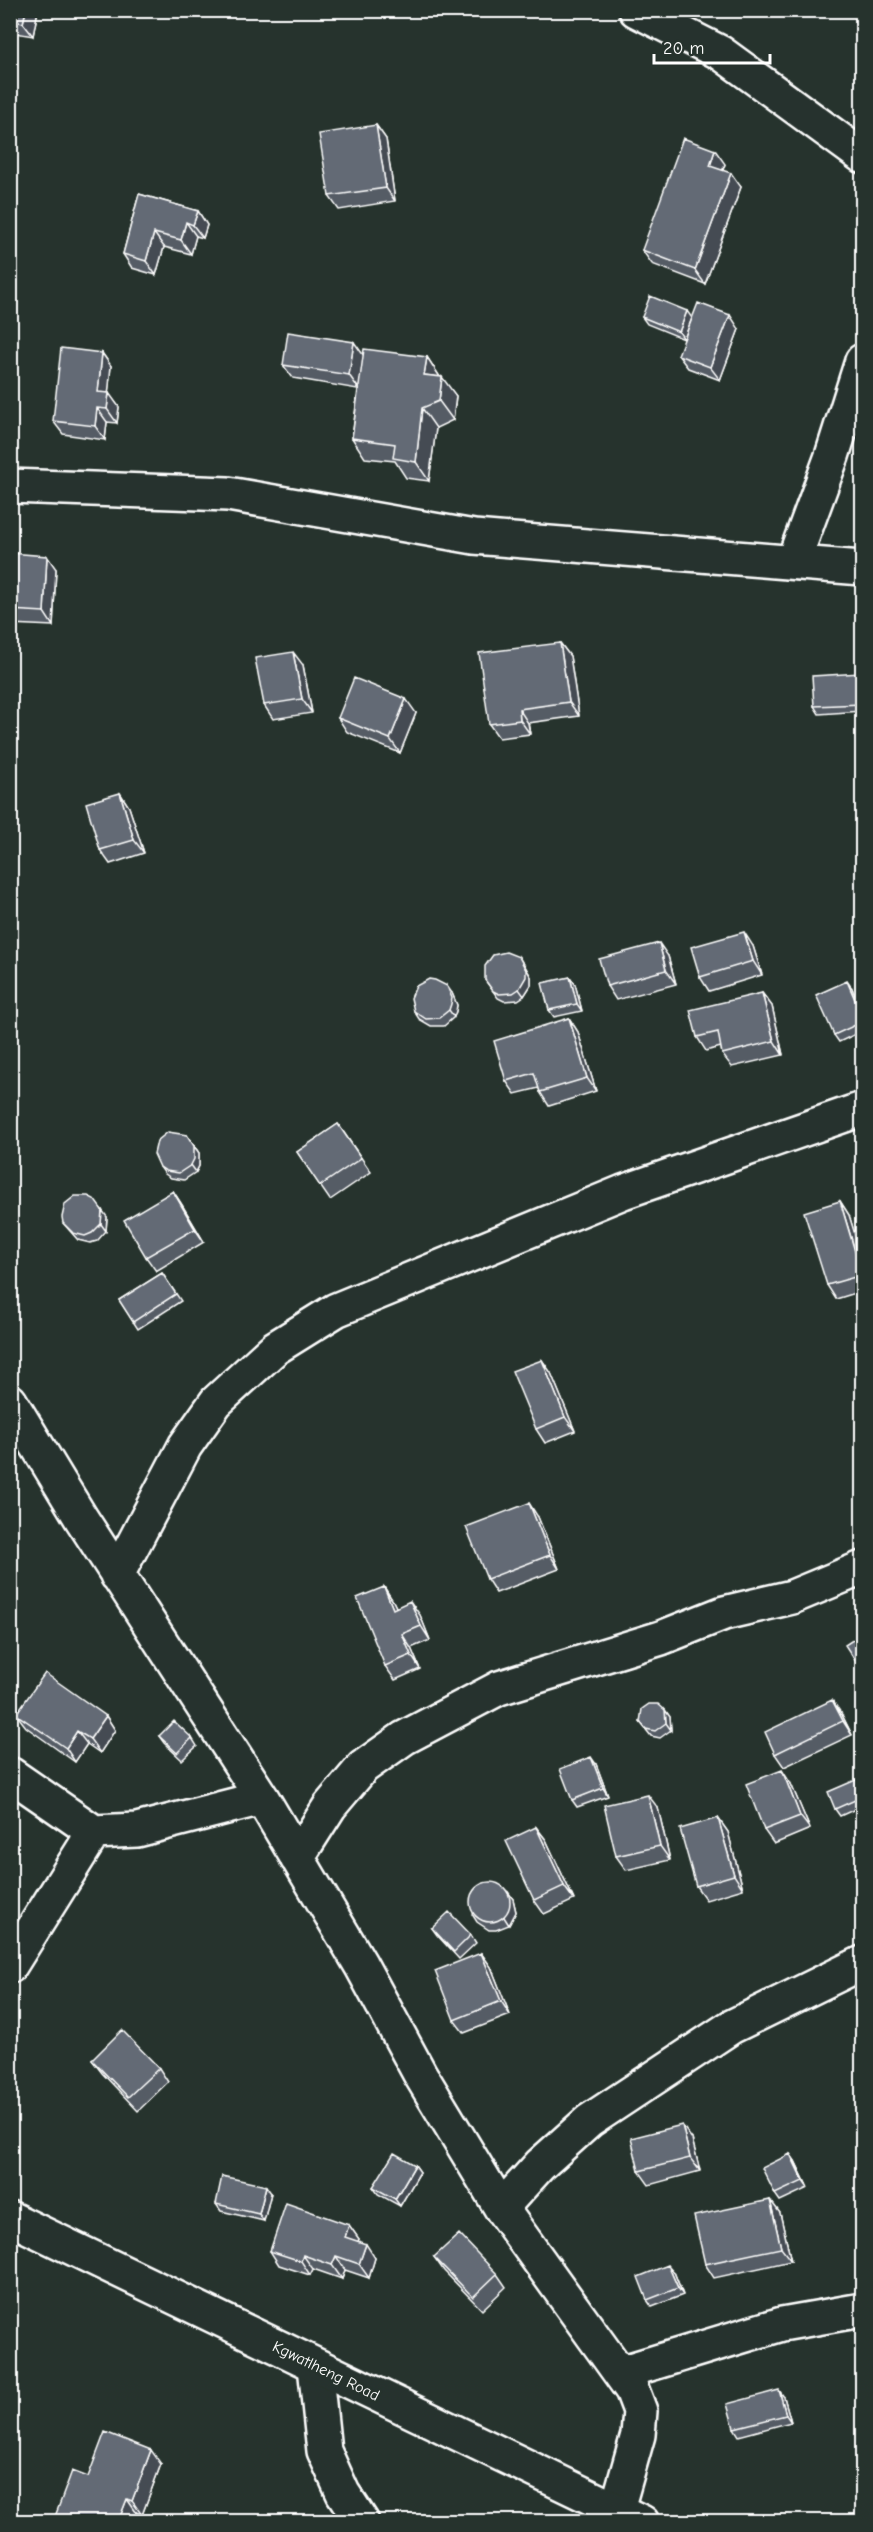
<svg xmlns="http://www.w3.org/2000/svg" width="873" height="2532" font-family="'Comic Neue',sans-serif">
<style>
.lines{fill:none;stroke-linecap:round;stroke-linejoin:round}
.street-casing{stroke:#fff;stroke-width:38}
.secondary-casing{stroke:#fff;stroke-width:38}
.street{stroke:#26332d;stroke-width:33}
.secondary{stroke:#26332d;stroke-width:33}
.wall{fill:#555c65;stroke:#fff;stroke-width:1.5}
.shaded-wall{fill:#454b52;stroke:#fff;stroke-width:1.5}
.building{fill:#636b75;stroke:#fff;stroke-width:1.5}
.labels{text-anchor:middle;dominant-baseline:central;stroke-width:4.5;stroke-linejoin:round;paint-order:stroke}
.street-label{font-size:16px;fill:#fff;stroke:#26332d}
</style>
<rect width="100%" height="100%" fill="#26332d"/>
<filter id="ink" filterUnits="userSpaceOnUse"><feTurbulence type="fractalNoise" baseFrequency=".0167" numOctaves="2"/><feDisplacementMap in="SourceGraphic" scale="12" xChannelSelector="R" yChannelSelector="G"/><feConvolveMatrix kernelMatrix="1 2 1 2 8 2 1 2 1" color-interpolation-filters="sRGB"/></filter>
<g filter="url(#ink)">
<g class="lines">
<defs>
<path id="street" d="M636,10L721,53L862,156
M10,486L228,494L474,537L862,568
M793,562L832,456L862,361
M10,1401L81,1518L262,1798L361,1965L420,2074L501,2208L632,2390L640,2411L638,2435L617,2509
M117,1575L185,1446L216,1402L275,1348L336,1310L623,1192L862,1109
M10,1774L94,1832L137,1830L262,1798
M297,1858L330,1806L363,1767L404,1738L499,1688L661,1638L724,1613L792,1597L862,1568
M10,1966L94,1832
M501,2208L540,2165L589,2121L731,2027L862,1963
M315,2366L324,2451L343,2493L362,2522
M620,2373L782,2324L862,2310"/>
<path id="secondary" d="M10,2218L642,2522"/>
</defs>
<use href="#street" class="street-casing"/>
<use href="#secondary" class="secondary-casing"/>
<use href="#street" class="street"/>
<use href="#secondary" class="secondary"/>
</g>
<path class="wall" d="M10,10H38L33,36L10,32Z
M376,125L386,139L395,201L339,210L329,196Z
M725,164L723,170L741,187L705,284L652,264L642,250Z
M139,194L198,211L207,225L203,238L196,236L191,254L164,247L156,275L132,268L123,254Z
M687,311L684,339L647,324L642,317Z
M739,329L720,380L688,368L678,355Z
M102,353L111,366L108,393L119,407L117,423L107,422L105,440L63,434L53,421Z
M363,354L427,357L440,377L456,396L453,420L436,428L429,481L406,478L395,461L365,458L352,438L358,389L293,378L283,365Z
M10,553L56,569L53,626L10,624Z
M560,643L570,656L579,716L528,723L530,734L499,738L489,724Z
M303,665L312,713L273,719L264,705Z
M861,673L862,676V711L819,714L814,706Z
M416,713L400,753L347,732L338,718Z
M120,793L129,807L144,853L110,864L100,850Z
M753,946L762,975L709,991L700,977Z
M668,956L676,984L616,1000L607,986Z
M524,964L531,977V985L524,996L518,1000L504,1001L498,998L485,980Z
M570,977L575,984L582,1011L554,1017L549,1010Z
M852,988L862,1012V1031L839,1042L834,1035Z
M452,993L457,1005L456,1011L454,1017L444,1026H431L419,1019L414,1011Z
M762,993L772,1006L783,1055L732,1067L722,1054L721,1047L706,1051L697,1037Z
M569,1018L578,1032L596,1091L549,1106L540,1092L539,1088L515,1094L506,1081Z
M338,1124L371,1172L330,1200L297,1152Z
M187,1135L199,1153V1166L196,1172L184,1180L171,1178L165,1174L160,1167Z
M173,1191L182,1205L204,1242L156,1271L146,1257Z
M840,1201L849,1215L862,1257V1291L836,1299L827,1285Z
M107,1217L106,1231L97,1241L90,1243L78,1240L63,1223Z
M162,1273L181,1301L138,1329L119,1300Z
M542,1360L551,1373L575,1431L545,1443L536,1429Z
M538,1517L559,1569L496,1593L487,1579Z
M384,1587L393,1601L396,1607L420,1615L430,1640L411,1648L420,1669L395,1680L385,1666Z
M665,1710L670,1717L671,1730L660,1738L651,1736L640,1722Z
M841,1713L852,1735L784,1767L775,1754Z
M16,1714L106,1716L115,1730L100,1753L87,1744L75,1762L26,1727Z
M159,1736L192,1738L197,1746L182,1760L164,1743Z
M596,1764L608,1796L577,1807L572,1800Z
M791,1784L810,1829L774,1844L764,1830Z
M862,1785V1806L840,1816L835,1809Z
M658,1808L670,1860L626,1870L616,1856Z
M718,1818L728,1832L743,1889L706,1900L696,1886Z
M536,1827L546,1840L574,1900L544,1914L534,1900Z
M508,1892L513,1899L516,1912L509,1925L496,1930H489L477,1922L472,1914Z
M432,1928L471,1935L476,1943L459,1959L437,1935Z
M481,1953L491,1967L510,2015L464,2033L454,2020Z
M92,2060L159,2068L168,2082L138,2111L102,2073Z
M692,2139L700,2171L649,2185L639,2171Z
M790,2154L795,2161L808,2188L780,2201L775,2194Z
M415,2165L420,2172L400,2206L378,2194L373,2187Z
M271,2193L264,2221L221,2211L216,2204Z
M770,2200L780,2213L791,2261L714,2278L705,2264Z
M349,2225L359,2239L358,2241L375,2258L369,2278L345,2270L342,2279L313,2269L310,2275L279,2265L270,2251Z
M434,2257L497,2274L506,2287L482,2310L444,2271Z
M674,2272L683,2295L652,2307L647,2300Z
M784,2397L791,2422L739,2436L734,2428Z
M862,2450V2490L857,2482Z
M161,2464L142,2515L136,2512L88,2477Z"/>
<path class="shaded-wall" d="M26,10H38L33,36L23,23Z
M376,125L386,139L395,201L386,188Z
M715,150L725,164L719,179L710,166Z
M731,173L741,187L705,284L695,270Z
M198,211L207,225L203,238L193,225Z
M186,222L196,236L191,254L181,240Z
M154,233L164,247L156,275L146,261Z
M687,311L692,318L684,339L679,332Z
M730,315L739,329L720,380L710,367Z
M354,342L364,356L359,389L349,375Z
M102,353L111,366L107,406L98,392Z
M427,357L440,377L424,375Z
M442,377L456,396L453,420L439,401Z
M109,393L119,407L117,423L107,409Z
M97,408L107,422L105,440L95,426Z
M422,408L436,428L429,481L416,462Z
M47,556L56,569L53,626L44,612Z
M560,643L570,656L579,716L569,702Z
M293,652L303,665L312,713L302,699Z
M861,673L862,676V700Z
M406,699L416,713L400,753L390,739Z
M519,709L528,723L530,734L520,720Z
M120,793L129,807L144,853L134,840Z
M744,932L753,946L762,975L753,961Z
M659,943L668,956L676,984L666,970Z
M519,957L531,977V985L524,996L519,989Z
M570,977L575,984L582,1011L577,1004Z
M847,981L852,988L862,1012V1016Z
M447,986L452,993L457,1005L456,1011L454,1017L449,1010Z
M762,993L772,1006L783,1055L774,1041Z
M569,1018L578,1032L596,1091L587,1078Z
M194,1146L199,1153V1166L196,1172L191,1165Z
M173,1191L182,1205L204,1242L195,1229Z
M840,1201L849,1215L862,1257V1273Z
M102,1210L107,1217L106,1231L101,1224Z
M542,1360L551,1373L575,1431L565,1417Z
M529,1503L538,1517L559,1569L550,1555Z
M384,1587L393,1601L403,1622L393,1609Z
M410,1601L420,1615L430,1640L421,1626Z
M402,1634L411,1648L420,1669L411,1655Z
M832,1700L841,1713L852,1735L843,1721Z
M665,1710L670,1717L671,1730L666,1723Z
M106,1716L115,1730L100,1753L90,1739Z
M77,1731L87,1744L75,1762L66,1748Z
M591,1757L596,1764L608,1796L603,1788Z
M782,1770L791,1784L810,1829L800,1816Z
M648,1795L658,1808L670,1860L660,1846Z
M718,1818L728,1832L743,1889L734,1875Z
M536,1827L546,1840L574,1900L564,1886Z
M508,1892L513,1899L516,1912L509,1925L504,1917Z
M481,1953L491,1967L510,2015L501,2001Z
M682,2125L692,2139L700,2171L690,2158Z
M790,2154L795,2161L808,2188L803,2181Z
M415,2165L420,2172L400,2206L395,2199Z
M266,2186L271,2193L264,2221L259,2214Z
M770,2200L780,2213L791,2261L781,2248Z
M349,2225L359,2239L354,2251L345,2237Z
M366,2244L375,2258L369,2278L359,2264Z
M303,2255L313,2269L310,2275L301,2261Z
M336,2256L345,2270L342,2279L332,2265Z
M668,2265L674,2272L683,2295L678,2288Z
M779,2390L784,2397L791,2422L786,2415Z
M151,2450L161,2464L142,2515L132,2501Z
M127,2499L136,2512L133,2522H118Z"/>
<path class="building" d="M10,10H26L23,23L10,20Z
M376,125L386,188L329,196L319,134Z
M683,138L715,150L710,166L731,173L695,270L642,250Z
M139,194L198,211L193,225L186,222L181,240L154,233L146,261L123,254Z
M650,296L687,311L679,332L642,317Z
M698,303L730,315L710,367L678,355Z
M288,332L354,342L349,375L283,365Z
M61,348L102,353L98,392L109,393L107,409L97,408L95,426L53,421Z
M364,349L427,357L424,375L442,377L439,401L422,408L416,462L393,458L395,444L352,438Z
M10,553L47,556L44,612L10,610Z
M560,643L569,702L519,709L520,720L489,724L479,653Z
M293,652L302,699L264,705L255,658Z
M861,673L862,704L814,706L812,676Z
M354,678L406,699L390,739L338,718Z
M120,793L134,840L100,850L86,803Z
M744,932L753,961L700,977L691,947Z
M659,943L666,970L607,986L599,959Z
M506,952L519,957L526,970V977L519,989L513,993L499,994L493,991L485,980V966L493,955Z
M570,977L577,1004L549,1010L542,983Z
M429,979L435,980L447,986L452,998L451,1004L449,1010L439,1018L426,1019L414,1011L411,998L416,986Z
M847,981L862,1016V1022L834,1035L816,995Z
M762,993L774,1041L722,1054L718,1032L697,1037L690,1010Z
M569,1018L587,1078L540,1092L534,1073L506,1081L494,1041Z
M338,1124L361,1158L320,1186L297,1152Z
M168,1132L187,1135L194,1146V1159L191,1165L179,1173L166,1171L160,1167L154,1154L157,1141Z
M173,1191L195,1229L146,1257L124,1220Z
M75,1196H88L94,1199L102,1210L101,1224L92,1233L85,1236L73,1233L63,1223L62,1217L65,1204Z
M840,1201L862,1275L827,1285L804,1212Z
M162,1273L176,1294L133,1322L119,1300Z
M542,1360L565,1417L536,1429L512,1371Z
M529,1503L550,1555L487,1579L466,1527Z
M384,1587L393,1609L410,1601L421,1626L402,1634L411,1655L385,1666L357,1598Z
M862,1634V1671L845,1645Z
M45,1673L106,1716L90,1739L77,1731L66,1748L16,1714Z
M832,1700L843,1721L775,1754L765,1732Z
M649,1704H658L665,1710L666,1723L655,1731L646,1729L640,1722L642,1709Z
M174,1721L192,1738L177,1753L159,1736Z
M591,1757L603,1788L572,1800L560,1769Z
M782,1770L800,1816L764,1830L746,1784Z
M858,1779L862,1789V1797L835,1809L828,1792Z
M648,1795L660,1846L616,1856L604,1805Z
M718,1818L734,1875L696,1886L680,1829Z
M536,1827L564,1886L534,1900L506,1841Z
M470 1902a20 20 0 1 1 40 0a20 20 0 1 1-40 0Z
M449,1912L471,1935L454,1952L432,1928Z
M481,1953L501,2001L454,2020L435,1971Z
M122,2030L159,2068L128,2097L92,2060Z
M682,2125L690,2158L639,2171L631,2138Z
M394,2153L415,2165L395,2199L373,2187Z
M790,2154L803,2181L775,2194L762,2168Z
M222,2176L266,2186L259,2214L216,2204Z
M770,2200L781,2248L705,2264L694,2216Z
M286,2203L349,2225L345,2237L366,2244L359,2264L336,2256L332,2265L303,2255L301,2261L270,2251Z
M459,2234L497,2274L473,2297L434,2257Z
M668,2265L678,2288L647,2300L638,2277Z
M779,2390L786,2415L734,2428L727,2404Z
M105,2432L151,2450L132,2501L127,2499L118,2522H53L72,2471L88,2477Z
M857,2450H862V2482H857Z"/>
</g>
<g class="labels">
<g class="street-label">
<text transform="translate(326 2371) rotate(26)">Kgwatlheng Road</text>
</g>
</g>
<rect width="873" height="2532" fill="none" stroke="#26332d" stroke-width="36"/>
<rect x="18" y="18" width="837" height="2496" fill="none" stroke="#fff" stroke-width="2" filter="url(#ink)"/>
<path d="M654 54v9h116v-9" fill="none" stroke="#ffffff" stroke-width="3"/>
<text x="663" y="54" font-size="18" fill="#ffffff" stroke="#26332d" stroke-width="4.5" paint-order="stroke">20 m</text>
</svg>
